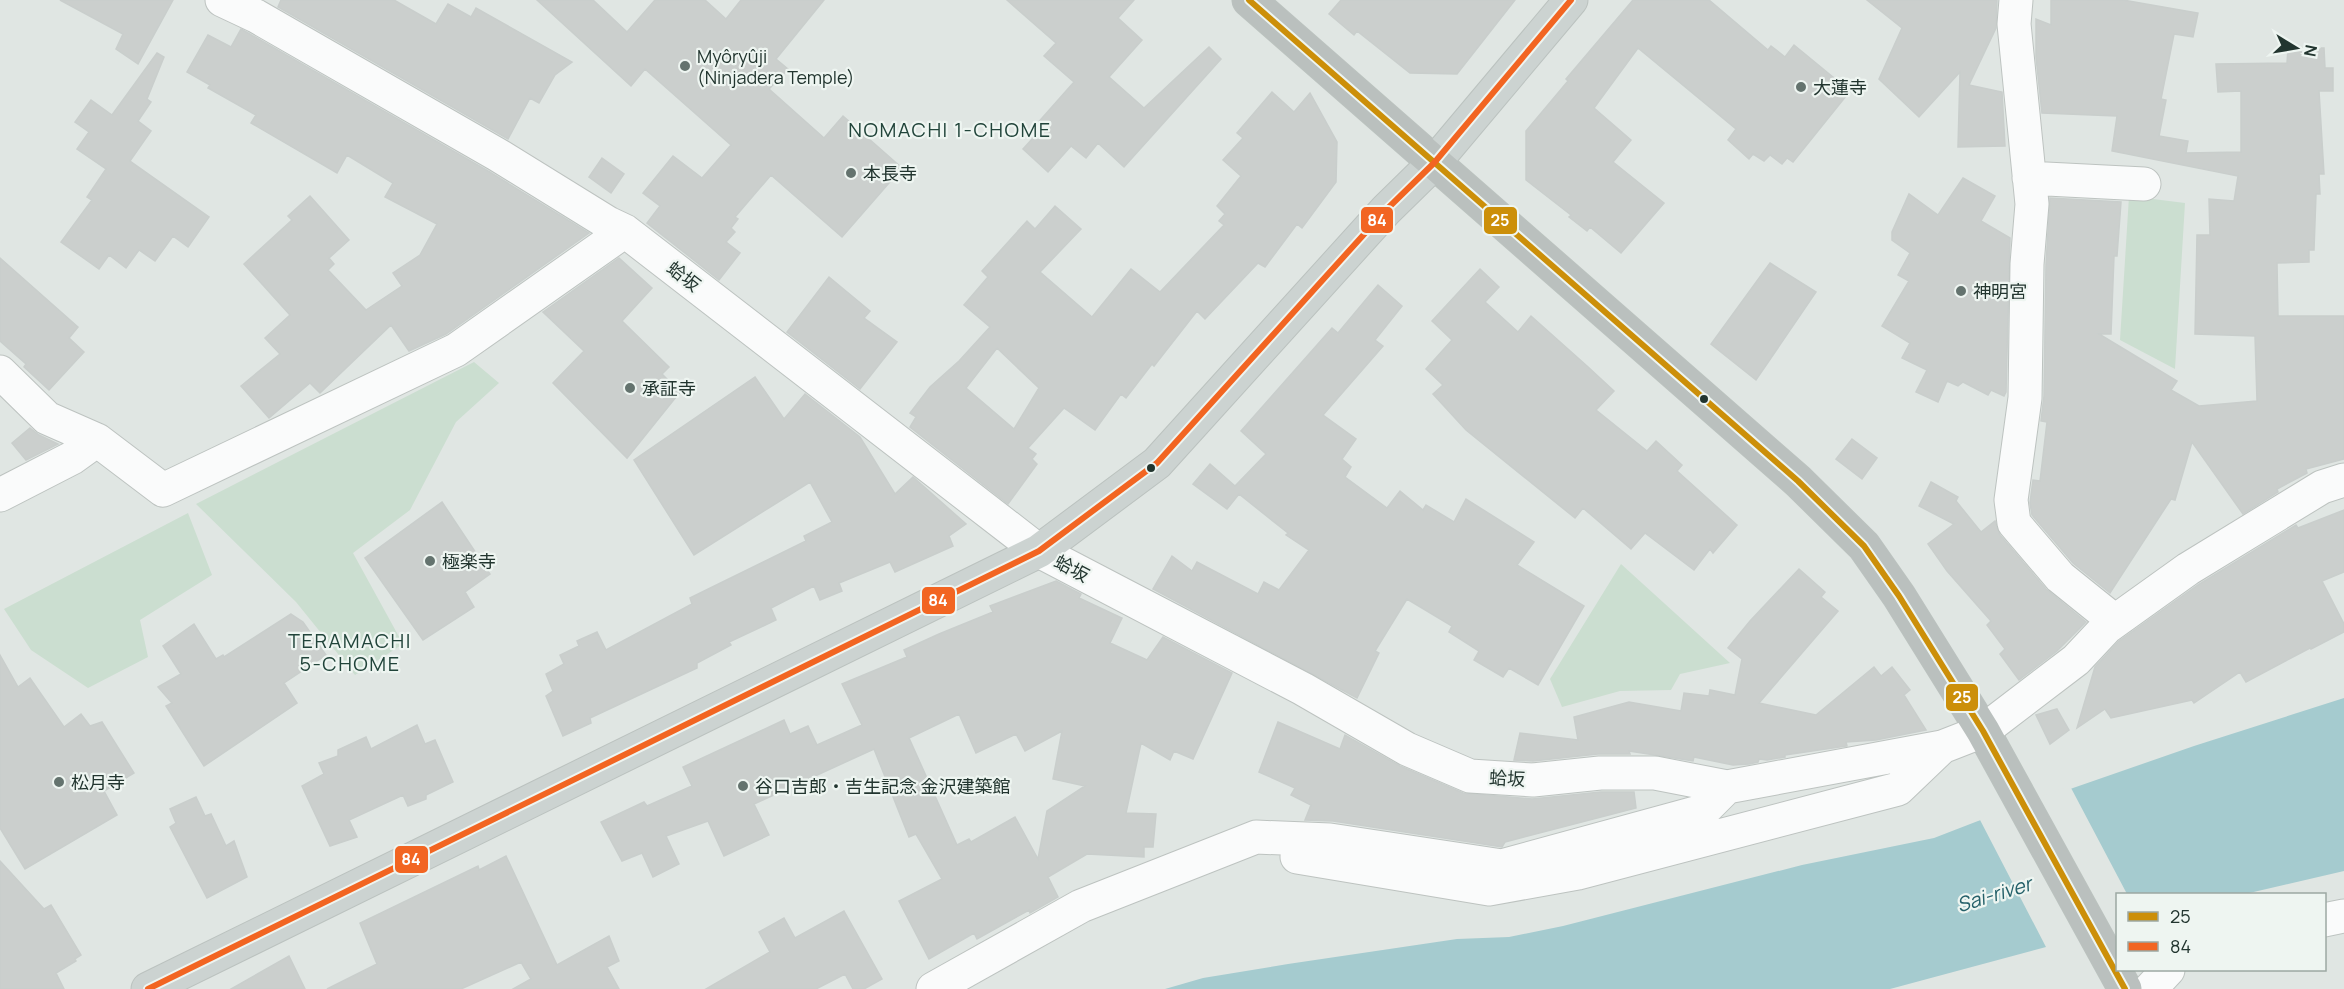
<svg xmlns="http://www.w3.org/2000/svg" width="2344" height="989" font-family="Manrope,'Noto Sans JP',sans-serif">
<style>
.green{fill:#cbded0}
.water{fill:#a5cbcf}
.pier{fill:#e0e6e3}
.building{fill:#cbcfcd;stroke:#c9cecc;stroke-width:1.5;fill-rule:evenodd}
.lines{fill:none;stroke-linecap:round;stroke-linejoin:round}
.minor-casing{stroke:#bdc3c0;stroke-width:35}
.major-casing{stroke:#bbc2bf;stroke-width:35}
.highway-casing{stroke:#bbc2bf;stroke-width:35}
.minor{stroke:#fafbfb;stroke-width:33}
.major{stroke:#ccd3d1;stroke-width:33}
.highway{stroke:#bac0be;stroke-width:33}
.bus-1-casing{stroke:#eef5f1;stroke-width:10}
.bus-2-casing{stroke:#eef5f1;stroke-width:10}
.bus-1{stroke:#cc8f09;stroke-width:6}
.bus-2{stroke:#f26522;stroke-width:6}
.poi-dot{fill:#64736e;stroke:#eef5f1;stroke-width:2}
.bus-dot{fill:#22352f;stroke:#eef5f1;stroke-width:2}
.labels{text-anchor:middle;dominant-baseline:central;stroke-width:4.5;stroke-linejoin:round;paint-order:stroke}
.poi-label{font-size:18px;fill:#22352f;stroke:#eef5f1;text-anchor:start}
.street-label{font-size:18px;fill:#22352f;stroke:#eef5f1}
.neighbourhood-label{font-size:20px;letter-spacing:1.5px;fill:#21443a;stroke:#eef5f1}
.water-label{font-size:20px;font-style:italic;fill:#246069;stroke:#eef5f1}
.line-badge{stroke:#eef5f1;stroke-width:2}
.badge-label{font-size:16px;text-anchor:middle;font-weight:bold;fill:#fff}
</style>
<rect width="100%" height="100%" fill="#e0e6e3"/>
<path class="green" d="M2129,196L2185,203L2175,369L2120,340Z
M474,362L499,383L456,422L410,510L353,553L403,644L355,675L296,602L196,504Z
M188,513L212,575L140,620L148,657L88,688L31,650L4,609Z
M1621,564L1730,663L1680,674L1671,690L1620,691L1562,707L1550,679Z"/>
<path class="water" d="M2344,698V871L2245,894H2118L2117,928L1890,989H1165L1203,978L1288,964L1457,939L1509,937L1563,926L1802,865L1934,838L1978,821L2194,746Z"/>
<path class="pier" d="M2070,786L2127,894H2118V931L2047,949L1979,818Z"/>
<path class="building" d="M60,0H173L138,64L116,49L123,34Z
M281,0H394L436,24L448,4L471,17L476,8L572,62L555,75L539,103L530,98L508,139L278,7Z
M537,0H593L627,32L655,0H705L726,19L741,0H824L776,59L788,69L769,89L824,138L843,116L902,168L842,237L771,175L735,217L738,219L731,228L735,232L726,242L740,253L719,280L647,223L660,206L643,193L673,156L702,178L731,145L645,69L631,86Z
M1007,0H1134L1118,18L1142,40L1109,77L1144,108L1209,47L1221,59L1124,167L1098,143L1086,158L1071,146L1048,172L1023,149L1033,138L1028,134L1074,82L1044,56L1056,43Z
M1341,0H1515L1457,74L1410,73L1357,31L1354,35L1329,14Z
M1633,0H1709L1768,50L1771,46L1785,57L1794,45L1850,91L1793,162L1787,158L1782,164L1770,155L1764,161L1753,154L1749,159L1728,140L1736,129L1638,48L1594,108L1631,140L1613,162L1664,203L1621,253L1590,227L1587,231L1569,217L1571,215L1526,180V131L1568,81L1566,79Z
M1867,0H1997L1996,28L1969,85L2002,92L2005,146L1958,147L1960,72L1919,117L1879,79L1902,28Z
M2051,0H2123L2198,13L2193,37L2174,34L2161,99L2166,100L2159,136L2188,141L2186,153L2241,152V91L2218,92L2216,64L2287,63L2288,48H2324L2325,68H2333V91H2319L2324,174H2319L2320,194H2316L2314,250H2309V262L2277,263L2278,316H2344V459L2306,469L2307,473L2277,489L2278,492L2243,514L2192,442L2175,500L2171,499L2110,593L2073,563L2032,515L2030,503L2033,480L2040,481L2047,422L2041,421L2044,396L2046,265L2050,198L2121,202L2117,256H2114L2111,334H2099L2177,381L2171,390L2199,406L2257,401L2255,336L2195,334L2197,235H2210L2209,199L2234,201L2238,176L2112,151L2117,116L2042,113L2036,57V19L2051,25Z
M241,29L488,171L589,233L446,334L409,351L391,325L320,393L310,383L269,418L241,386L280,354L265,338L290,315L244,264L292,220L288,216L310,196L349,240L329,258L334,264L328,270L366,310L402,286L393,273L420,255L437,224L385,197L393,183L347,155L337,173L251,123L256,115L208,88L210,85L187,72L208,35L231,47Z
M157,53L164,57L147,99L151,102L138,121L151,131L130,161L209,217L188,247L173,236L155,261L139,250L126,268L109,255L99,269L61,242L92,200L87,197L106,169L77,149L89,132L75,122L91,100L112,115Z
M1272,92L1294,112L1310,93L1337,142L1336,182L1302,228L1297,224L1265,267L1258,263L1205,319L1197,311L1154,366L1152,364L1126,398L1121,394L1095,430L1064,408L1028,448L1036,454L1032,459L1037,464L1008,504L910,427L916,417L910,413L930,387L959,361L990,327L964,305L988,277L982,271L1027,221L1035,229L1055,206L1081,229L1040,272L1092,317L1131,269L1160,292L1224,225L1219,221L1225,214L1217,206L1241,176L1223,160L1243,138L1237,133ZM997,348L1039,388L1014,429L966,388Z
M602,158L624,174L611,193L589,177Z
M1963,178L1995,196L1981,221L2010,238L2006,392L2004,396L1991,390L1988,395L1963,382L1958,386L1947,381L1938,402L1916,392L1927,370L1902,358L1910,343L1882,326L1909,281L1898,275L1910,253L1892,240V232L1909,194L1938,215Z
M0,258L78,327L69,338L84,352L49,390L24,367L26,364L0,341Z
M619,258L652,288L622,321L669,367L662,374L680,392L627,458L553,383L584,351L543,312Z
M1770,263L1816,292L1756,380L1711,344Z
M1480,269L1499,287L1485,302L1518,332L1531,316L1587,366L1614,391L1596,410L1647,451L1656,441L1682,465L1677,471L1737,525L1713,553L1710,549L1694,570L1645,533L1631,549L1583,508L1575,518L1466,430L1433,394L1443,385L1426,369L1452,340L1432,321Z
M829,277L870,311L864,318L897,342L860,389L787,332Z
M1378,285L1402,306L1375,340L1383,346L1323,415L1356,439L1342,459L1351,467L1345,477L1387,508L1400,491L1423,510L1426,505L1454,522L1466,499L1534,542L1517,565L1584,606L1538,685L1509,668L1503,677L1474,660L1479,651L1449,632L1452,626L1407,599L1375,651L1379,653L1357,698L1153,589L1172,556L1192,571L1197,562L1258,594L1264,582L1279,590L1309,550L1286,535L1288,533L1239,494L1227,509L1193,484L1210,464L1235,486L1266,454L1241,431L1332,328L1338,333Z
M755,377L784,419L805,394L860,437L895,494L913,477L966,524L949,536L953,546L895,572L890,562L839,583L842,591L820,600L814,586L771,608L776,620L729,642L731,645L697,663V668L590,718L591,723L563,736L546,696L553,691L546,674L564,664L560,655L579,646L577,641L597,632L606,650L692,604L690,598L806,541L804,536L832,522L810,482L694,555L634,460Z
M30,428L39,435L58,444L26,460L12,443Z
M1852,439L1877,458L1862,479L1836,459Z
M1931,482L1958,497L1956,501L1981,532L1995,521L2000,535L2046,589L2086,622L2057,651L2019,680L2000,654L2005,649L1987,625L1991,621L1947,571L1928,544L1954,524L1919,506Z
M442,502L490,574L465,592L474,607L423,640L365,558Z
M2344,510V572L2322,581L2344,624V632L2311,649L2310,648L2246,682L2240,672L2194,703L2192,700L2111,718L2105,709L2077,728L2095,667L2119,641L2198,585L2296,525L2298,528Z
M1799,569L1825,592L1821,597L1838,611L1759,703L1816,715L1874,667L1881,676L1892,667L1910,690L1904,695L1926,730L1876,740L1846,742L1847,746L1785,755V757L1767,760L1759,759L1758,762L1749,764L1733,765L1694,757L1693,761L1629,751L1630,754H1598L1533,761L1514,760L1520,733L1578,740L1574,717L1629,702L1681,711L1684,693L1709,696L1710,690L1735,695L1742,659L1728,648L1750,621Z
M1056,581L1081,594L1079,598L1122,618L1110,643L1147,660L1163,637L1232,673L1193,759L1174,751L1170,760L1141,743L1126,813L1156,814L1153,847H1144V857L1087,854L1048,877L1058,897L1030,913L1029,910L977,939L974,933L929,959L899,901L942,879L916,834L909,837L874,749L754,804L769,835L724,856L708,821L666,836L679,864L653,877L642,853L622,861L601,822L644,802L647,806L692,786L683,767L784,720L790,734L808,726L817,745L862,725L842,684L907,657L904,650L939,634L993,612L990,606ZM959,714L976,753L1016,734L1025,751L1062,731L1053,779L1085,786L1047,811L1038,859L1015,817L971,842L969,839L957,845L909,738Z
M291,614L303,622L326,655L284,683L297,703L204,766L166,706L172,703L158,687L181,674L163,646L194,624L216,659L223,655L224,657Z
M0,655L18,687L30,678L64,727L81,714L90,726L102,722L134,773L104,791L117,815L25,869L0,828Z
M2057,709L2069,730L2050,744L2036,715Z
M1278,722L1340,749L1345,735L1400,766L1463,793L1532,799L1601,792H1634L1636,808L1505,842L1502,847L1333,821L1305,820L1311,805L1291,795L1295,788L1259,772Z
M417,725L425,744L435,740L453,782L426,795V799L408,806L403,795L349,820L357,837L330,846L302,786L324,774L319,763L338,756V750L366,737L371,749Z
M196,797L205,816L211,814L226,846L234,841L247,877L207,898L170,827L176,823L170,809Z
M506,856L557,965L609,936L619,961L607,967L619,989H513L531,979L521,962L461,989H327L377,964L360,923L478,866L479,870Z
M0,861L44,909L51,905L81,955L75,959L76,961L56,973L64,989H0Z
M844,911L882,979L864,989H853L845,974L816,989H706L770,952L759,932L784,918L795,938Z
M289,956L305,989H231Z"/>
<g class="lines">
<defs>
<path id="minor" d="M222,0L256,16L498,155L608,223L625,231L1039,551L1303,689L1407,749L1470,776L1533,780L1600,773H1655L1727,787
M2016,0L2014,24L2032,204L2027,264L2025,398L2011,500L2014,523L2060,577L2106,614L2107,627
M2029,178L2144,184
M0,372L47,418L97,440L163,490L456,350L625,231
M0,495L72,458L97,440
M1297,857L1489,889L1578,873L1898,789L1942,747
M2324,920L2344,916
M933,989L1081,906L1256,837L1330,840L1502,866L1703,811L1727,787L1942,747L1983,731L2076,660L2107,627L2188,569L2322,487L2344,480
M2150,989L2168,970"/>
<path id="major" d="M148,989L1039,551L1157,463L1386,210L1434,163L1571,0"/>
<path id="highway" d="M1249,0L1798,481L1864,546L1899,596L1983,731L2125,989"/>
</defs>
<use href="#minor" class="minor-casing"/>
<use href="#major" class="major-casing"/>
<use href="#highway" class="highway-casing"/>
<use href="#minor" class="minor"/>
<use href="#major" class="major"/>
<use href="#highway" class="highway"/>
<defs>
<path id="bus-1" d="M1249,0L1798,481L1864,546L1899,596L1983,731L2125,989"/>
<path id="bus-2" d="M148,989L1039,551L1157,463L1386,210L1434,163L1571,0"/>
</defs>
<use href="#bus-1" class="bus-1-casing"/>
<use href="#bus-2" class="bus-2-casing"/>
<use href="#bus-1" class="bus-1"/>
<use href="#bus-2" class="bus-2"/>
</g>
<g class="poi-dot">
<circle cx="685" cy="66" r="6"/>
<circle cx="1801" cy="87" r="6"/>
<circle cx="851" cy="173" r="6"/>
<circle cx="1961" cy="291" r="6"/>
<circle cx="630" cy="388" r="6"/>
<circle cx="430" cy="561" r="6"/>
<circle cx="59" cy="782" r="6"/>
<circle cx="743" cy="786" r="6"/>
</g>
<g class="bus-dot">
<circle cx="1704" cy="399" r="5"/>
<circle cx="1151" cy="468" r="5"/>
</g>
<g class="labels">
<g class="poi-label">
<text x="697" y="56">Myôryûji<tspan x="697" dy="21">(Ninjadera Temple)</tspan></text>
<text x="1813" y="87">大蓮寺</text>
<text x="863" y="173">本長寺</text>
<text x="1973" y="291">神明宮</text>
<text x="642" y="388">承証寺</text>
<text x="442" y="561">極楽寺</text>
<text x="71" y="782">松月寺</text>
<text x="755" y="786">谷口吉郎・吉生記念 金沢建築館</text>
</g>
<g class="street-label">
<text transform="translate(684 276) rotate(38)">蛤坂</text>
<text transform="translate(1072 568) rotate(28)">蛤坂</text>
<text transform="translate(1507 778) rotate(3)">蛤坂</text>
</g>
<g class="neighbourhood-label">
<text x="950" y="129">NOMACHI 1-CHOME</text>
<text x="350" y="640">TERAMACHI<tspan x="350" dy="23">5-CHOME</tspan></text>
</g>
<g class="water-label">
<text transform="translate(1994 894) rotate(-17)">Sai-river</text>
</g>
</g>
<g class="line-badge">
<rect x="1360" y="206" width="34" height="28" rx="6" fill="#f26522"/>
<rect x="1483" y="206" width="35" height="29" rx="6" fill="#cc8f09"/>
<rect x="921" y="586" width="35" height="29" rx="6" fill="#f26522"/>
<rect x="1945" y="683" width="34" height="29" rx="6" fill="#cc8f09"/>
<rect x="394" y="845" width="35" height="29" rx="6" fill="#f26522"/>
</g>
<g class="badge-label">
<text x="1377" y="226">84</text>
<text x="1500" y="226">25</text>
<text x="938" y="606">84</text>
<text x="1962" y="703">25</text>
<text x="411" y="865">84</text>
</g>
<rect x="2116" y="893" width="210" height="78" fill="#eef5f1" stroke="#9ca8a3" stroke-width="1.5"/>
<rect x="2128" y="912" width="30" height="9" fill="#cc8f09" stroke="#9ca8a3" stroke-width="1.5"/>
<text x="2170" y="923" font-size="18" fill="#22352f">25</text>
<rect x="2128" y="942" width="30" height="9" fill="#f26522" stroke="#9ca8a3" stroke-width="1.5"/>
<text x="2170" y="953" font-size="18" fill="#22352f">84</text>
<g transform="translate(2296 48) rotate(101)" stroke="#eef5f1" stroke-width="4.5" paint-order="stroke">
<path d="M0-4.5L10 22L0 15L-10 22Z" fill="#22352f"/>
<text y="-9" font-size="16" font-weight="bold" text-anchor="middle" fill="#22352f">N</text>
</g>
</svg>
